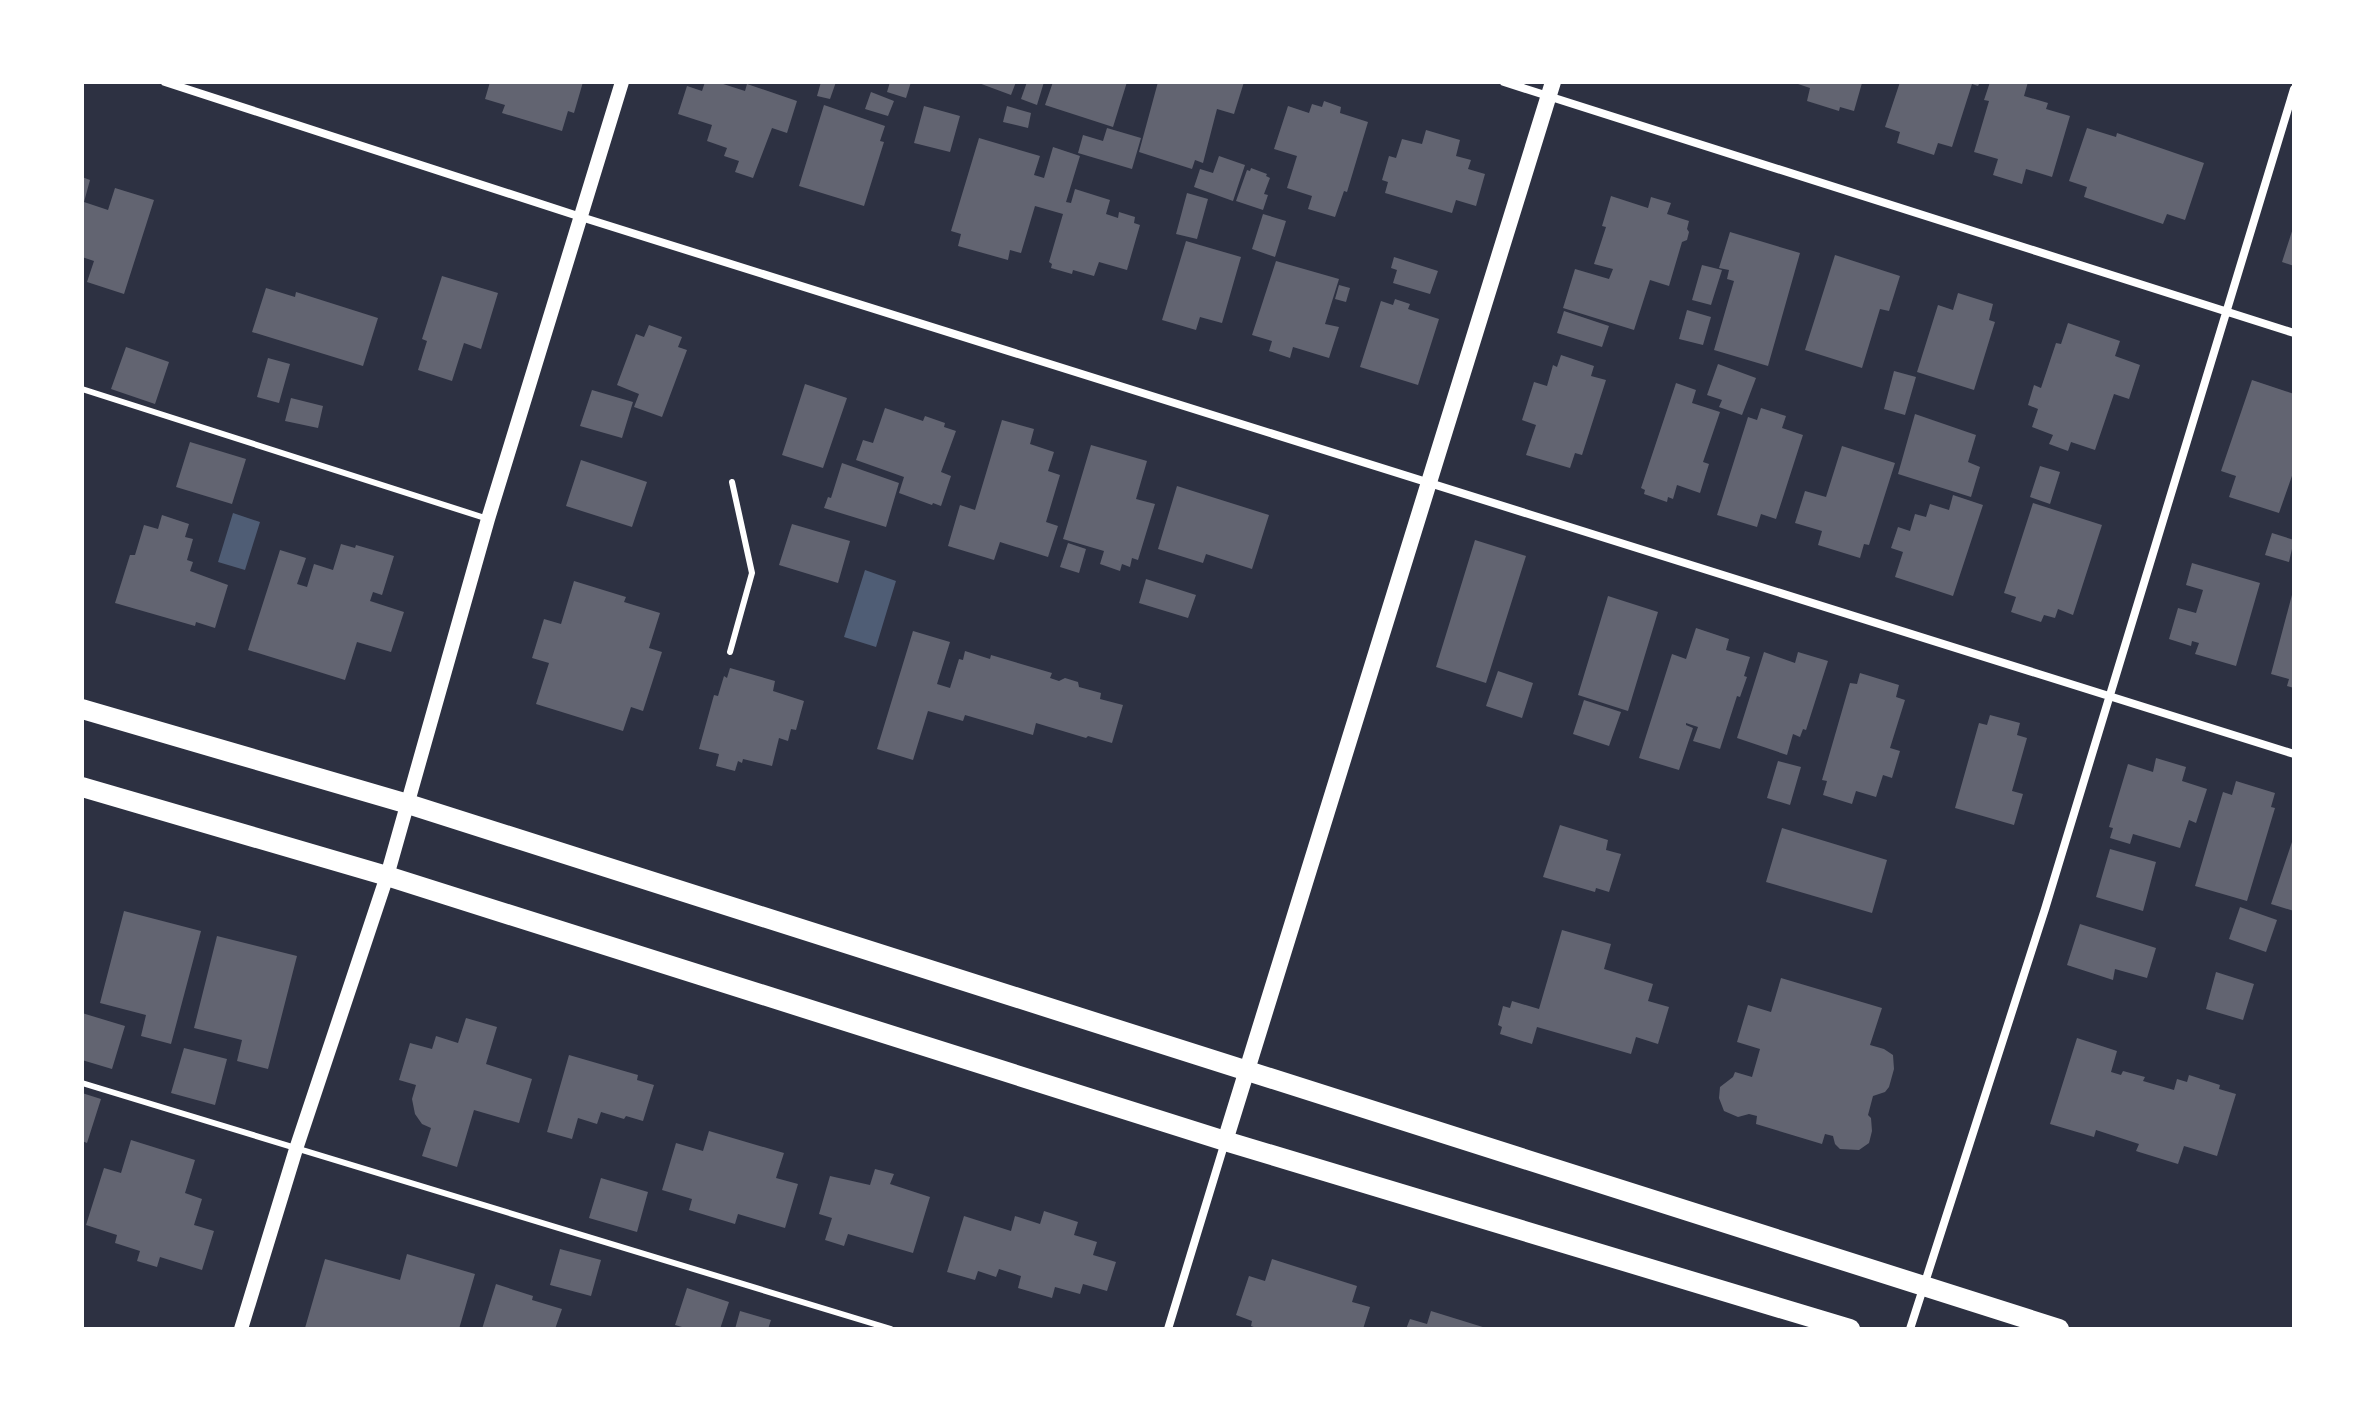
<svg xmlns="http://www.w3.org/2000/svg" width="2376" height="1411" font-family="'Archivo Narrow',sans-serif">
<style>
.water{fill:#4f5d75}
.building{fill:#626471}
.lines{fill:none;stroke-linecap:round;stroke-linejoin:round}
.service{stroke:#fff;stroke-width:6}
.minor{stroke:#fff;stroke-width:8}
.tertiary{stroke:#fff;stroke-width:14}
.secondary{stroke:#fff;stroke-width:16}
.primary{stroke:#fff;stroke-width:20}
</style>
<rect width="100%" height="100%" fill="#2d3142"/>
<path class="water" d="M233,513L260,522L245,570L218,562Z
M865,570L896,581L876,647L844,637Z"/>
<path class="building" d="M490,82H583L574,113L568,111L562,131L502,113L505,105L485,99Z
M705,82H717L745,91L747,84L797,101L787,133L772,128L753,178L735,172L739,161L724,156L727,148L707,141L712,125L678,114L687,86L702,91Z
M821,82H836L830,99L817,96Z
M890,82H911L906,98L887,92Z
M976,82H1016L1011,95Z
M1027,82H1044L1037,105L1021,99Z
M1053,82H1127L1113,127L1045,105Z
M1158,82H1244L1234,114L1217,109L1203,163L1195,160L1192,169L1139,152Z
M1792,82H1861L1862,83L1854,111L1840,107L1839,111L1807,101L1810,88Z
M1900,82H1980L1978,86L1972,84L1952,147L1938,143L1934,155L1897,143L1900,132L1885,127Z
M1990,82H2028L2024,96L2048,103L2046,109L2070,116L2052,177L2026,169L2022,184L1993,175L1998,159L1974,152L1989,101L1984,100Z
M871,92L894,101L888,116L865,109Z
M1324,101L1341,107L1340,113L1368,122L1347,192L1344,191L1335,217L1308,209L1312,196L1287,188L1297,156L1274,149L1288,106L1309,113L1312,104L1322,107Z
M824,105L885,126L880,141L884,142L864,206L799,186Z
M924,106L960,116L950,152L914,143Z
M1007,106L1031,113L1028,128L1003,122Z
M1107,128L1141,138L1132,169L1078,153L1083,135L1103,141Z
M2087,128L2116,137L2117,133L2204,163L2185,220L2167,214L2163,224L2084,197L2087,187L2069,181Z
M1426,130L1460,140L1456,156L1471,160L1468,169L1485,174L1476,206L1456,200L1452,213L1385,193L1388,182L1382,180L1389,156L1396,158L1402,139L1422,144Z
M979,138L1040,156L1034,175L1044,178L1053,147L1080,156L1066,202L1071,203L1075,189L1110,200L1106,214L1118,218L1119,212L1135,217L1134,223L1140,225L1127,270L1099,262L1094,276L1073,270L1072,274L1051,268L1052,264L1049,262L1063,214L1035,206L1021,253L1010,250L1008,260L958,246L961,234L951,231Z
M1219,156L1245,165L1233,201L1194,187L1200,169L1213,173Z
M1251,168L1267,174L1266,176L1270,178L1264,194L1268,195L1263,210L1236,201L1247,170L1250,171Z
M82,177L90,180L84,202L108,210L115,188L154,200L124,294L87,282L94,261L82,257Z
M1187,193L1208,199L1197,239L1176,234Z
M1611,196L1648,208L1651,197L1671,203L1667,214L1689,221L1687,229L1689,232L1687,240L1682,242L1669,286L1650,280L1634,330L1563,308L1575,269L1609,279L1613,269L1594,264L1606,227L1602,226Z
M1263,214L1286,221L1275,257L1252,249Z
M2294,225V266L2282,262Z
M1730,232L1800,253L1768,366L1714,350L1734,281L1727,279L1729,270L1719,268Z
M1186,241L1241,257L1222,323L1200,317L1196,330L1162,320Z
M1835,255L1900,276L1889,311L1880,309L1862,368L1805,350Z
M1394,257L1438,271L1430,294L1393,283L1397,270L1391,268Z
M1276,261L1339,279L1325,324L1339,327L1329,358L1293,347L1290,358L1269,351L1272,341L1252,335Z
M1702,265L1722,270L1711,305L1692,300Z
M442,276L498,293L481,349L464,343L452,381L418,370L427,341L422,339Z
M1339,285L1350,288L1346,302L1335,299Z
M266,288L295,297L296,292L378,318L363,366L252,332Z
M1958,293L1993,304L1989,320L1995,322L1974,390L1917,372L1938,305L1953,310Z
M1395,299L1410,304L1408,309L1439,319L1418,385L1360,367L1381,301L1393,305Z
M1687,310L1711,317L1703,345L1679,339Z
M1564,311L1609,326L1602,347L1557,333Z
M2068,323L2120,341L2115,356L2140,365L2129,399L2114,394L2095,450L2071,442L2068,451L2049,444L2053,435L2032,427L2038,409L2028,405L2034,385L2041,388L2056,343L2061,344Z
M649,325L682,337L678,347L687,350L662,417L634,407L639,394L617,385L636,334L644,337Z
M126,347L169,362L155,404L111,389Z
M1561,355L1594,366L1591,376L1606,380L1582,455L1575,453L1570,468L1526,455L1536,425L1522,420L1534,382L1547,386L1553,365L1557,367Z
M268,358L290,364L279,403L257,397Z
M1718,364L1756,378L1742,415L1719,407L1722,400L1707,395Z
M1894,371L1916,377L1905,415L1884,409Z
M2252,380L2294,394V470L2279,513L2229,497L2236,476L2221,471Z
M1676,383L1696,390L1692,403L1720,412L1703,462L1709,464L1700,493L1677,485L1673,499L1668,497L1667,502L1644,494L1645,490L1641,488Z
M805,384L847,398L823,468L782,455Z
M592,390L633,402L622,438L580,426Z
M291,398L323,406L318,428L285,421Z
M885,408L923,421L925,416L945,423L944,427L956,431L941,472L951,476L941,506L933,503L932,505L899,493L904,477L856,460L863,440L873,443Z
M1761,408L1786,416L1782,428L1803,435L1776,519L1761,514L1757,527L1717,515L1748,417L1757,420Z
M1915,414L1976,435L1968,462L1980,467L1971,497L1898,474Z
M1002,420L1034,429L1030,444L1054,452L1048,471L1060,475L1046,522L1058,526L1048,557L1000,542L994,560L948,546L960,505L975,510Z
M190,442L246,459L232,504L176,487Z
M1091,445L1147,461L1136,499L1155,504L1138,560L1132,558L1130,567L1122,564L1120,571L1100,564L1104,551L1063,539Z
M1842,446L1895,463L1869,545L1864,544L1860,558L1818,545L1822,531L1795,523L1805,491L1826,497Z
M581,460L647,482L632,527L566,506Z
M842,463L899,483L886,527L824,508L828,497L831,498Z
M2040,466L2060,472L2050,504L2030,497Z
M1177,486L1269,515L1252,569L1206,554L1203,563L1158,549Z
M1953,495L1983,505L1953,596L1895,577L1903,552L1891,548L1898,527L1910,531L1915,514L1926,517L1930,504L1949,510Z
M2033,503L2102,525L2073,615L2058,609L2055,618L2044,615L2041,622L2011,612L2016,597L2004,593Z
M162,515L189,524L185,537L193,539L187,560L193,562L190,571L228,585L215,628L196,622L195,626L115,603L130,555H135L144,525L158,529Z
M792,524L850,541L838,583L779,565Z
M2272,533L2294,540L2289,562L2265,555Z
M1475,540L1526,556L1486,683L1436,667Z
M1068,543L1086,549L1079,573L1060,567Z
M341,544L355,548L356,545L394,556L382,595L373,592L370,601L404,612L391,652L357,642L345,680L248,650L280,550L306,558L297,584L307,587L314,564L333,570Z
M2192,563L2260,583L2236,666L2195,654L2199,643L2192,641L2191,646L2169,639L2178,608L2196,613L2203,590L2186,585Z
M1146,579L1196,595L1188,618L1139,603Z
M574,581L626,597L624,602L660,613L649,648L662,652L643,711L631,707L623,731L536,704L549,663L532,658L544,619L561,624Z
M2293,591H2294V688L2287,686L2289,679L2271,674Z
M1608,596L1658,612L1628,711L1578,695Z
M1696,628L1729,639L1726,650L1750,657L1744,676L1747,677L1740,697L1737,696L1720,749L1693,741L1698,727L1686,723V725L1693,728L1679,770L1639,758L1672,654L1686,659Z
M913,631L950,642L937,684L950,688L959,659L963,660L965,651L990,659L991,655L1052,673L1050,678L1059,681L1065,678L1078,682L1079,687L1101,693L1100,699L1123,705L1112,743L1088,736L1086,738L1036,723L1033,735L965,715L963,721L928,711L913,760L877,749Z
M1764,652L1795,663L1798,652L1828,661L1806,730L1803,729L1800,737L1793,734L1787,755L1737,738Z
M730,668L775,681L773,691L804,701L796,730L791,729L788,741L779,738L772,766L743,759L742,763L738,761L735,771L716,766L719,754L699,749L714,695L718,696L724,676L727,678Z
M1498,671L1533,683L1522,718L1486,706Z
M1860,673L1899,685L1896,697L1905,700L1890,748L1900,751L1892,778L1883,775L1876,797L1856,791L1852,804L1823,795L1827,781L1822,780L1850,683L1857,684Z
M1584,700L1621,712L1609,746L1573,734Z
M1990,715L2020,723L2017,735L2027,738L2012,791L2023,794L2014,825L1955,808L1979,723L1987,725Z
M2156,758L2186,767L2182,781L2207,789L2196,823L2189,820L2180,848L2133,834L2130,844L2110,838L2113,828L2109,827L2128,764L2153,772Z
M1778,761L1801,767L1790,805L1767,798Z
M2236,781L2275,793L2271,807L2275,808L2247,901L2195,886L2223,792L2232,795Z
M1560,825L1608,840L1606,850L1621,854L1609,892L1596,888L1595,892L1543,877Z
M1782,828L1887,860L1872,913L1766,882Z
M2294,836V911L2271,904Z
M2110,849L2156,862L2143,911L2096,897Z
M2240,907L2277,920L2266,952L2229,939Z
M124,911L201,931L171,1044L141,1036L146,1015L100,1003Z
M2080,924L2156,948L2147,978L2115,969L2113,980L2067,965Z
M1562,930L1611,944L1604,969L1653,984L1648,1001L1669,1007L1658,1044L1636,1037L1631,1054L1537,1027L1532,1044L1500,1034L1502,1027L1498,1025L1503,1006L1510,1008L1512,1001L1539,1009Z
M217,936L297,956L268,1069L237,1061L242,1040L194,1028Z
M2216,972L2254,984L2243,1020L2206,1009Z
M1781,978L1882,1008L1870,1045L1884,1049L1893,1055L1894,1069L1889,1087L1885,1092L1873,1096L1868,1115L1871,1118L1872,1131L1869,1143L1859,1150L1840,1149L1835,1144L1833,1136L1825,1134L1822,1144L1756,1124L1757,1116L1749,1114L1738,1117L1724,1111L1719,1098L1720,1087L1733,1077L1735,1072L1752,1077L1760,1049L1737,1042L1748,1005L1771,1012Z
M82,1013L125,1026L112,1069L82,1060Z
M466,1018L497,1027L486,1064L532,1079L519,1123L474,1110L457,1167L422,1156L431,1128L422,1124L415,1114L412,1099L416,1085L399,1080L410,1043L432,1049L436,1036L458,1043Z
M2077,1038L2117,1051L2111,1072L2121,1075L2123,1071L2145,1077L2143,1081L2174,1090L2177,1079L2187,1082L2189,1075L2220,1085L2219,1089L2236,1094L2217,1156L2184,1146L2178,1164L2139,1152L2136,1151L2139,1144L2096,1130L2094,1137L2050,1124Z
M184,1048L227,1059L215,1105L171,1093Z
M569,1055L638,1075L637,1080L654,1085L643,1121L626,1116L624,1119L601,1112L597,1124L578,1118L572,1139L547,1132Z
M82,1093L101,1099L87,1143L82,1141Z
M709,1131L784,1153L776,1178L798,1184L785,1228L738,1214L735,1224L689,1210L692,1199L662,1190L676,1143L703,1151Z
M131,1140L195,1160L185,1193L202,1199L194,1225L214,1231L202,1270L160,1257L157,1267L137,1261L140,1251L115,1243L117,1235L86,1225L104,1168L121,1173Z
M875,1169L894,1174L890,1184L930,1197L913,1253L848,1234L844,1246L825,1240L832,1218L819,1214L830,1176L870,1185Z
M601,1178L648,1192L637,1232L589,1218Z
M1044,1211L1078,1222L1074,1235L1097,1242L1093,1255L1116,1262L1107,1291L1083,1284L1080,1294L1055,1287L1052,1298L1018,1288L1021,1276L999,1269L996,1277L978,1271L975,1280L947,1272L964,1216L1011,1231L1015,1216L1040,1224Z
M560,1249L601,1260L591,1296L550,1285Z
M407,1254L475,1274L459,1329L305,1328L325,1259L400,1280Z
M1272,1259L1357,1286L1352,1302L1370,1307L1363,1329H1259L1251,1326L1252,1321L1236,1315L1249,1276L1265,1281Z
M496,1284L533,1296L532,1300L562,1309L555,1329H482Z
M687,1288L729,1302L720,1329H689L675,1325Z
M740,1311L771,1320L768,1329H735Z
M1431,1311L1486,1328V1329H1406L1410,1319L1427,1324Z"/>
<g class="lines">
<path class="service" d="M82,389L488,519
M730,652L752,573L732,482
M82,1083L891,1329"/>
<path class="minor" d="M165,82L581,217L2294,754
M1504,82L2294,333
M1168,1329L1225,1142
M1910,1329L2045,909L2294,89"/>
<path class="tertiary" d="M241,1329L296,1149L387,876L488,519L622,82"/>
<path class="secondary" d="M1225,1141L1553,82"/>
<path class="primary" d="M82,709L408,804L2059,1329
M82,787L387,876L1225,1141L1850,1329"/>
</g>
<rect width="2376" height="1411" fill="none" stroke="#ffffff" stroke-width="168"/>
</svg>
